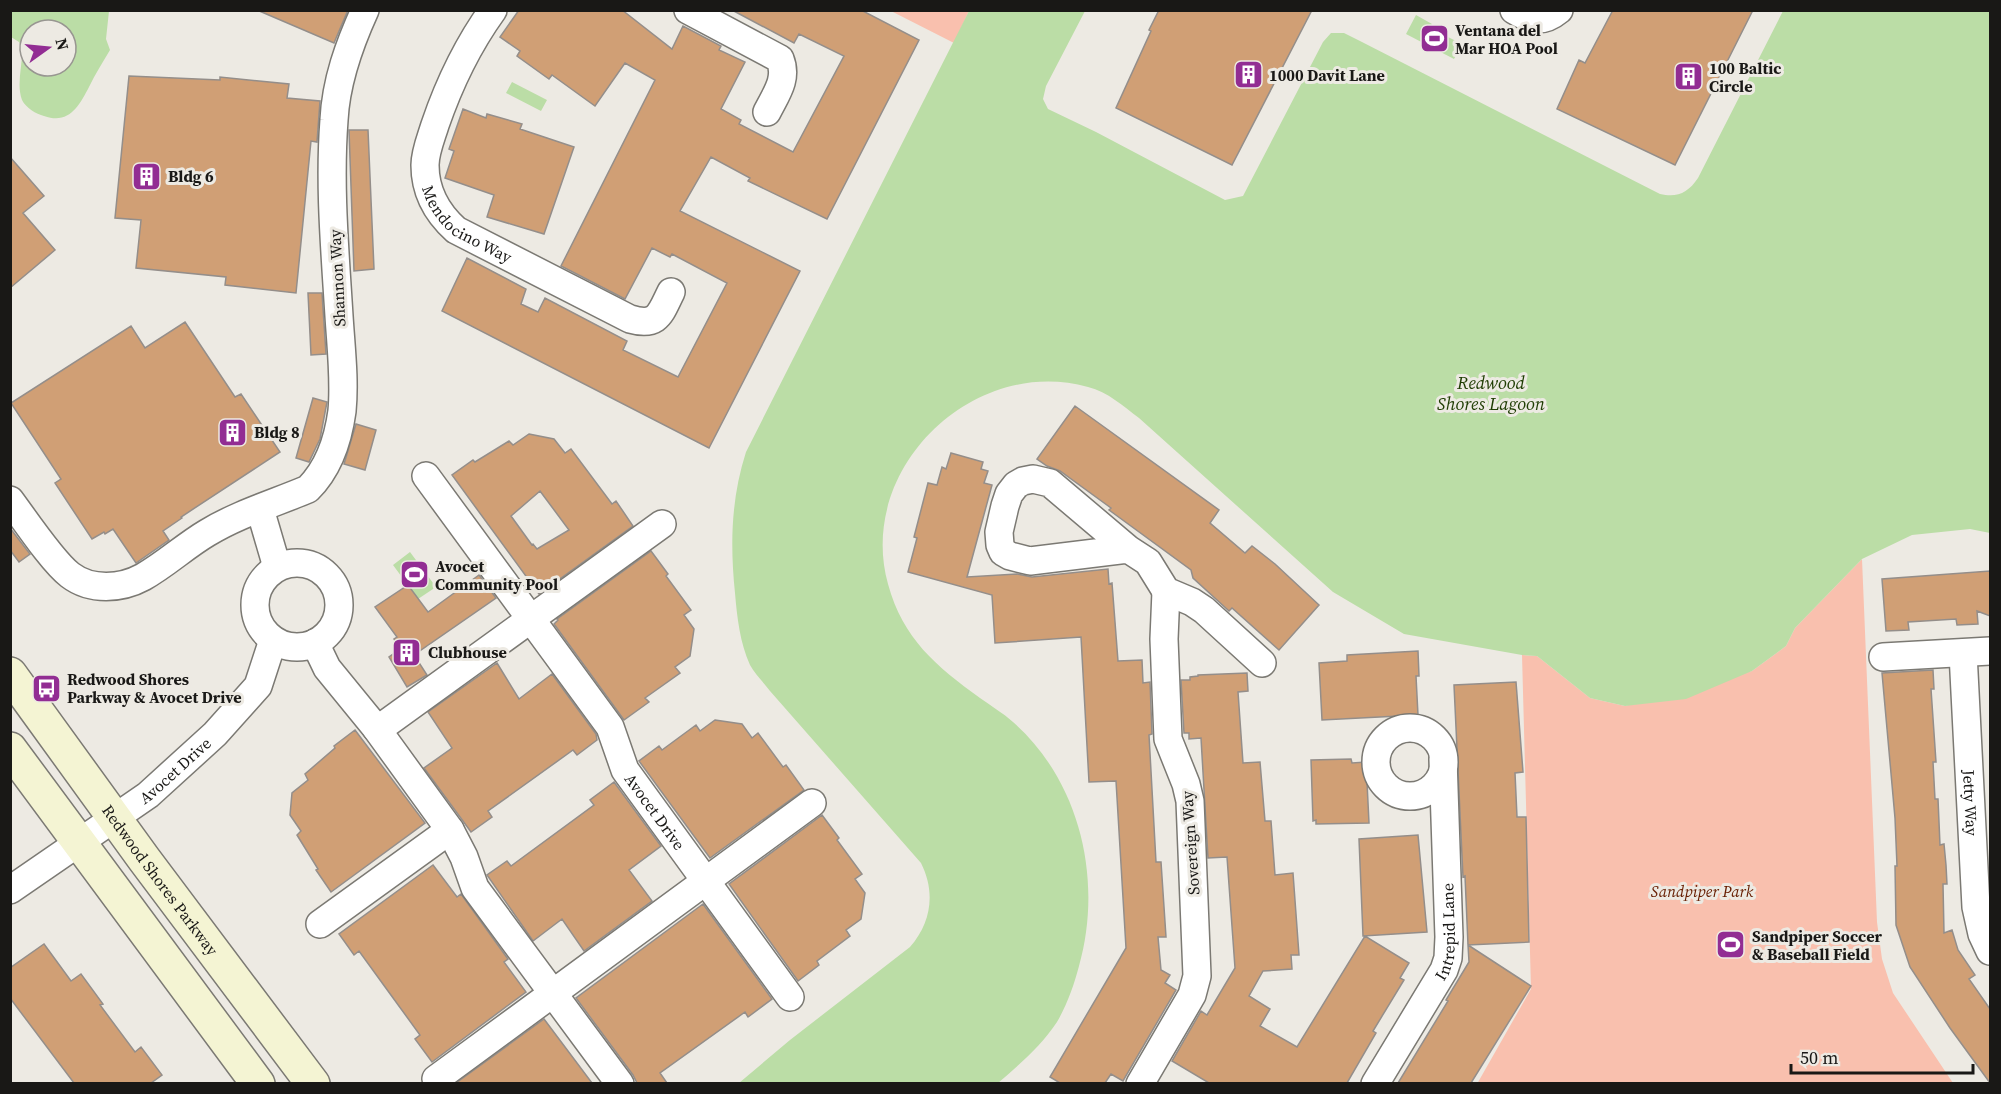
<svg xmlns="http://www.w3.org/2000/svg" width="2001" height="1094" font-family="'Source Serif 4',serif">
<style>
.green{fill:#f9c0ae}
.water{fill:#bbdda6;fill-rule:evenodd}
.building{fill:#d09f75;stroke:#948e8a;stroke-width:1.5;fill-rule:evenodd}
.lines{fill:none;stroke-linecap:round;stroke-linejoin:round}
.minor-casing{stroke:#7b7973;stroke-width:30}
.secondary-casing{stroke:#7b7973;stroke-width:36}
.minor{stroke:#fff;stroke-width:27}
.secondary{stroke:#f4f4d3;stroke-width:33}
.labels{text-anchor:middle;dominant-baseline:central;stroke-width:6;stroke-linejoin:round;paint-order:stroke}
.poi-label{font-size:16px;font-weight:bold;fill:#191816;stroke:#edeae3;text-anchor:start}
.street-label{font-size:16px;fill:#191816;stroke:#edeae3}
.park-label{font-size:16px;font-style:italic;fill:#671d00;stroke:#edeae3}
.water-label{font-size:18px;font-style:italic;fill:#1f3d03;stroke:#edeae3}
</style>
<rect width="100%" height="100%" fill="#edeae3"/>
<path class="green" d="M891,11H969L954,43Z
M1862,559L1877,922L1882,959L1893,993L1953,1083L1477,1084L1531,989L1522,655L1537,656L1590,698L1625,706L1752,671L1786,646L1795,628Z"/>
<path class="water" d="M10,11H109L106,39L110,50C103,62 95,74 89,87C79,106 69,125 44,116C36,114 26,108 22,100C16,84 23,65 22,48L19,42L11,37ZM30,30H66V66H30Z
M969,11H1085L1046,86L1043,99L1048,109L1096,132L1225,200L1243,196L1323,42L1331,33H1344L1360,41L1660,194C1677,198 1688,193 1698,178L1783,11H1990V533L1970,529L1912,535L1862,559L1795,628L1786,646L1752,671L1686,699L1625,706L1590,698L1537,656L1522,655L1404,634L1333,592L1139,418C1123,406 1108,392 1088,387C973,355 856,469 888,584C903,639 936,666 980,698C991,706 1003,713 1013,722C1081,782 1103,881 1079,966C1074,985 1067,1005 1057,1022C1042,1045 1019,1065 998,1083H739L790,1040L910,947C931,923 936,893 921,863L770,691C764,683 755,674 750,665C740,643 737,617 735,593C730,544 731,499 746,452Z
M1416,15L1432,24L1430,28L1462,44L1454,59L1406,34Z
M512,82L547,100L541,111L506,93Z
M410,552L436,587L418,599L393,565Z"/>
<path class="building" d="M257,10H348L334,43Z
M519,10H622L672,49L683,26L721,46L719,50L745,62L721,109L741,120L739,124L793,152L844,56L799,34L794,43L732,10H861L919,40L827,219L748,181L750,178L711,157L680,211L800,271L709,448L442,311L467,258L526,289L521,304L538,312L545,298L627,341L623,350L678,377L727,283L672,254L670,257L652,248L625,299L561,266L655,80L625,63L595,106L552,75L549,79L517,56L520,51L500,37Z
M1159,10H1312L1232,165L1116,108L1151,31L1149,30Z
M1613,10H1753L1675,165L1557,109L1579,60L1585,63Z
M129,76L220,80V77L289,84L287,98L320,101L317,142L311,141L296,293L225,285L226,277L136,268L141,220L115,218Z
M463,109L486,118L487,114L522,124L520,129L574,147L544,234L487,217L494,195L445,178L454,151L449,149Z
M349,130H368L374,269L354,271Z
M10,157L44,196L23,213L55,250L10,288Z
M308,293H322L326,354L311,355Z
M185,322L235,397L241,394L280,452L181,517L182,518L163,531L169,540L136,563L113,529L105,534L104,532L92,539L55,483L61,479L11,403L131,326L145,348Z
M313,398L327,402L320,439L309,462L296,458Z
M1075,406L1219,510L1210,523L1245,553L1252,546L1275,564L1319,605L1279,650L1232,608L1229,611L1193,578L1191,570L1109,510L1111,508L1060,471L1047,466L1037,459Z
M356,424L376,430L365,470L344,464Z
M529,434L554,439L565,453L571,449L612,504L616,501L633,526L539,594L452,475L473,460L475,462L509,441L513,445ZM540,491L569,530L537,549L533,544L532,545L511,516Z
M951,453L983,462L981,469L988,471L984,483L992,485L967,577L1017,574L1032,577L1108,569L1109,584L1112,583L1118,661L1142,660L1143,683L1150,682L1152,734L1149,735L1156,862H1161L1166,937H1158L1161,970L1170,975L1165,983L1176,990L1123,1081L1111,1074L1105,1083H1060L1050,1077L1126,948L1116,781L1089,782L1081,637L995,643L992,595L908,572L917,538L914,537L928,483L937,485L942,467L946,469Z
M10,528L30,554L19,562L10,550Z
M651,551L668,574L666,576L691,610L684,615L694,629L690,656L675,667L680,673L645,698L649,702L624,720L554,624L558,620L557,619Z
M1990,571V616L1977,611L1978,624L1957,625L1956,619L1908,622L1909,630L1886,631L1882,579Z
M479,575L496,598L414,655L427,675L407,687L389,657L400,649L394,639L397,637L375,607L408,585L428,612Z
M1418,651L1419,676H1416L1418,715L1322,720L1319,663L1347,661V655Z
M497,663L519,699L552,674L596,734L597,740L577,755L573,750L488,811L492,817L471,832L424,768L452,748L428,712Z
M1933,670L1934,689H1931L1936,762H1933L1935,799H1938L1940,845L1944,844L1946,865L1947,884H1943L1944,933L1952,930L1958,950L1975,975L1969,979L1990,1009V1083L1950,1028L1910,967L1896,925L1895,866H1897L1895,818L1882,673Z
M1247,673L1248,691L1238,692L1243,763L1260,762L1265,821H1271L1275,875L1293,873L1299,955H1291L1292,969L1263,971L1249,996L1270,1009L1260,1026L1297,1047L1365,936L1409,963L1400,978L1404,980L1373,1031L1376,1033L1347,1083H1209L1172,1061L1201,1011L1207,1015L1235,968L1227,857L1208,858L1201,738L1189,739V733H1184L1181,680H1190V677L1198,676V675Z
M1516,682L1523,772L1515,773L1517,817H1526L1529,942L1468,945L1465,876L1463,877L1454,685Z
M715,720L742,724L752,738L758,733L783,767L786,765L804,790L710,858L639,761L659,746L662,750L696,725L700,731Z
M355,730L425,823L331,892L316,870L318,869L297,835L301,831L290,815L292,793L308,780L305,774L335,748L334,746Z
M1351,759L1352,763L1366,762L1369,823L1316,824V820L1313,821L1311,760Z
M614,782L661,846L629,870L652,901L584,951L562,919L533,941L487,875L507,861L511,866L594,805L590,800Z
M822,815L839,838L837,840L862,874L855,879L865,893L861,919L846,930L850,936L817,961L819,965L798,981L729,884Z
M1418,835L1427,932L1363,936L1359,839Z
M433,865L457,897L461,894L508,959L504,962L526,992L432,1062L415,1039L420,1035L388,991L359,951L354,955L339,934Z
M703,904L772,999L748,1017L745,1012L660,1073L667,1083H637L633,1075L576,998Z
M44,944L71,981L81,974L103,1004L100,1005L135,1052L141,1047L162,1075L151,1083H74L10,998V968Z
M1468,945L1531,986L1471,1083H1398L1448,1001L1446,1000L1469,962Z
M544,1019L592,1083H456Z"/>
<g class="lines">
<defs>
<g id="minor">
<path id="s1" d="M493,10C467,46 449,84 435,125C431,138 425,152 425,165C425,191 437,213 456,230L630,319C658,327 660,314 671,292"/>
<path d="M688,10L780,59C788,79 776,94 767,112"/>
<path d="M1514,10C1531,20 1542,24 1559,10"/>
<path id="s2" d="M426,476L610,727L625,770L790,997"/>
<path d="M10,500C25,520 52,561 70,575C91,591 121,589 143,577C166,564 185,546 207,533C238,514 275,503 308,489C329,468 338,441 342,411C345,380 341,348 339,316C335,251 329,185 334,120C336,81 349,45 365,10"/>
<path d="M260,509L277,567"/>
<path d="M1128,549L1030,561L1010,556L1003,552L1000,545L999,532L1005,506L1009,494L1016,485L1023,481L1033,479L1050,483L1128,549L1148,562L1166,591L1192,602L1204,610L1262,663"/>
<circle cx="297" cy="605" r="42"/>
<path d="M315,643L327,668L376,728L450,830L464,857L475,888L620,1084"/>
<path id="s3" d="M1963,653L1976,907L1982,934L1990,951"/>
<path d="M1883,657L1990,651"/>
<path d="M376,728L387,723L662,524"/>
<circle cx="1410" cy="762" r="34"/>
<path id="s4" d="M10,890L148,795L215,734L258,686L273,640"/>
<path d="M320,924L450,830"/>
<path d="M436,1079L812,803"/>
<path d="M1140,1084L1192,995L1197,976L1190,801L1186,784L1168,739L1164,639L1166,591"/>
<path id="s5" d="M1375,1084L1444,970L1448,958L1449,937L1443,759"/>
</g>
<g id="secondary">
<path id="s6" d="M10,674L144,859L313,1084"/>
<path d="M10,749L258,1084"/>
</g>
</defs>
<use href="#minor" class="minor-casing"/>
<use href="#secondary" class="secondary-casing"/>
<use href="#minor" class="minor"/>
<use href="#secondary" class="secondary"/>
</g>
<defs>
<symbol id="stadium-square" viewBox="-11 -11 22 22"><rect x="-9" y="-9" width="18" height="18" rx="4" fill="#922d93" stroke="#edeae3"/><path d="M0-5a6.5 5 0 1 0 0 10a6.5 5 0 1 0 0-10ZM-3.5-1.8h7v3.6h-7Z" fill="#fff"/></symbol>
<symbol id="building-square" viewBox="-11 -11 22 22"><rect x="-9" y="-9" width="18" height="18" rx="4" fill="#922d93" stroke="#edeae3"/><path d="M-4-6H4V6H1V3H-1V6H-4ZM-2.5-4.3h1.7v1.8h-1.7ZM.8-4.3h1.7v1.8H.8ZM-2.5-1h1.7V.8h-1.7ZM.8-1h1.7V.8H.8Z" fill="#fff"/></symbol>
<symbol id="bus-square" viewBox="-11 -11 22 22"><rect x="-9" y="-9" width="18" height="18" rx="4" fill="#922d93" stroke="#edeae3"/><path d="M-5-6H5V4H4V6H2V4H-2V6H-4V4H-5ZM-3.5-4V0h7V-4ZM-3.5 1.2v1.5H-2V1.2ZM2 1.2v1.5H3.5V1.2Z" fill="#fff"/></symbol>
</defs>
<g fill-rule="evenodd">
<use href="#stadium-square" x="1418" y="22" width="33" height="33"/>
<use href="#building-square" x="1232" y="58" width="33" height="33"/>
<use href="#building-square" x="1672" y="60" width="33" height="33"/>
<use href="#building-square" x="130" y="160" width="33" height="33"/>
<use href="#building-square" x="216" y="416" width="33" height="33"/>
<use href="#stadium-square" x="398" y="558" width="33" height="33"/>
<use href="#building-square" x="390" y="636" width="33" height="33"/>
<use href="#bus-square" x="30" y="672" width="33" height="33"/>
<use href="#stadium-square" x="1714" y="928" width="33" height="33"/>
</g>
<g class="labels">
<g class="poi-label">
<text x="1455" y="30">Ventana del<tspan x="1455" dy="18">Mar HOA Pool</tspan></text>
<text x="1709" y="68">100 Baltic<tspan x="1709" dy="18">Circle</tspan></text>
<text x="1269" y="75">1000 Davit Lane</text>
<text x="168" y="176">Bldg 6</text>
<text x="254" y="432">Bldg 8</text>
<text x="435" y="566">Avocet<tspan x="435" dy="18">Community Pool</tspan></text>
<text x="428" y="652">Clubhouse</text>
<text x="67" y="679">Redwood Shores<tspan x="67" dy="18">Parkway &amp; Avocet Drive</tspan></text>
<text x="1752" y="936">Sandpiper Soccer<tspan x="1752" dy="18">&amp; Baseball Field</tspan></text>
</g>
<g class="street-label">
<text stroke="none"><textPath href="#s1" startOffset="249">Mendocino Way</textPath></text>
<text transform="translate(337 278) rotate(-93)">Shannon Way</text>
<text stroke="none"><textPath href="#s4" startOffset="204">Avocet Drive</textPath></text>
<text stroke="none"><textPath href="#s3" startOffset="150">Jetty Way</textPath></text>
<text stroke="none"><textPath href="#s2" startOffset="408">Avocet Drive</textPath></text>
<text transform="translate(1190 843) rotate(-94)">Sovereign Way</text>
<text stroke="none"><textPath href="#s6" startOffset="255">Redwood Shores Parkway</textPath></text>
<text stroke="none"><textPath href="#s5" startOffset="172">Intrepid Lane</textPath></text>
</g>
<g class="park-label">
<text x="1702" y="891">Sandpiper Park</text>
</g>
<g class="water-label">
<text x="1491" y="382">Redwood<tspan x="1491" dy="21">Shores Lagoon</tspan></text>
</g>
</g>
<rect width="2001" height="1094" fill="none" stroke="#191816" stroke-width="24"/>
<g transform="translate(48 48) rotate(75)"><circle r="28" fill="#edeae3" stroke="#989691" stroke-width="1.5"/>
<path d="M0-4.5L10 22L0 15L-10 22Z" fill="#922d93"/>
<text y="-9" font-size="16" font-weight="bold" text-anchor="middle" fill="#191816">N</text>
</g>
<path d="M1791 1064v9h182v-9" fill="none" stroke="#191816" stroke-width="3"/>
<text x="1800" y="1064" font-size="18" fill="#191816" stroke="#edeae3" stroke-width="4.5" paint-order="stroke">50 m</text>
</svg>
